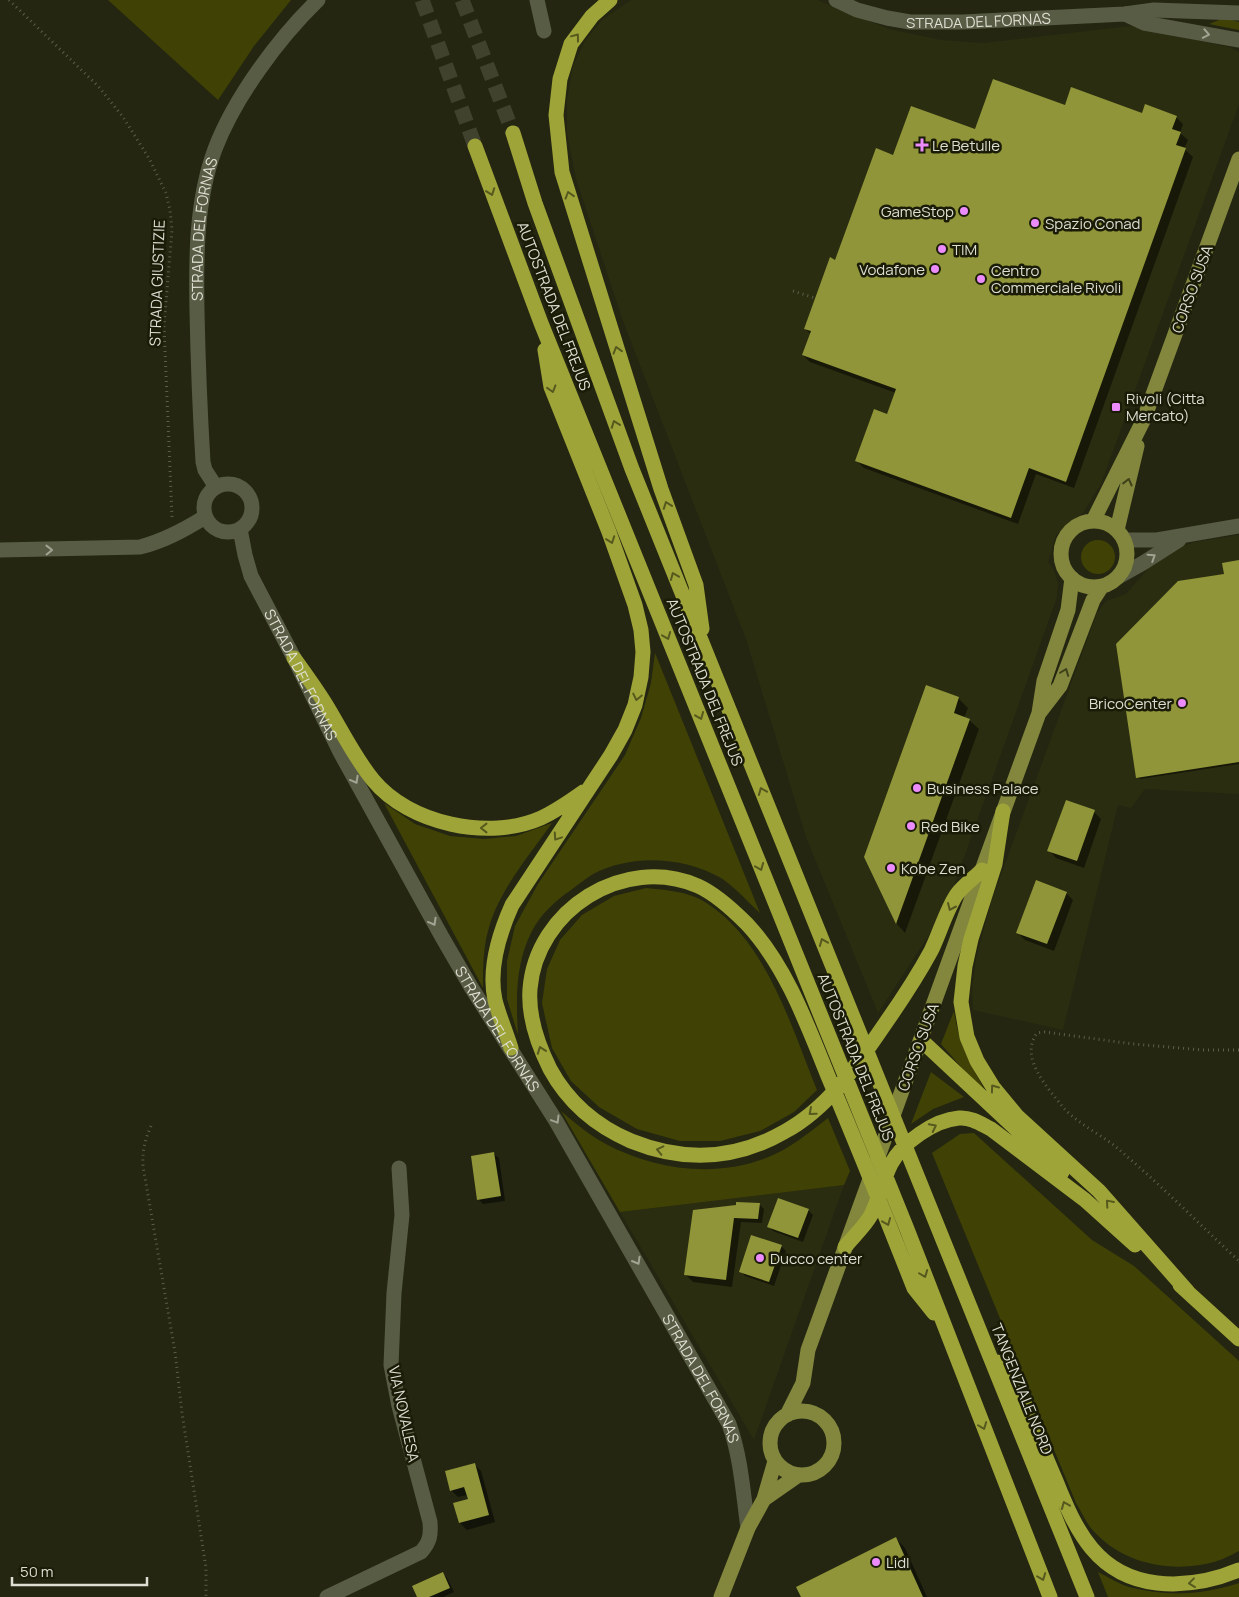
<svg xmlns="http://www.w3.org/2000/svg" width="1239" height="1597" font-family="Manrope,sans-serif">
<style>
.built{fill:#2b2d10}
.green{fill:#404205}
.shadow{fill:#0007}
.building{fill:#8f9538}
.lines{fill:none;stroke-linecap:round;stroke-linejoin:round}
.highway-tunnel{stroke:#40422e;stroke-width:15;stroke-dasharray:15 8;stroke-linecap:butt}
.path{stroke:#5c5e4b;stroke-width:3;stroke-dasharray:1 4;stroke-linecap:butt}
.minor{stroke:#595c45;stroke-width:15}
.major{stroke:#82873d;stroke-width:15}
.highway{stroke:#9ea438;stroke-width:15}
.oneway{stroke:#a2a493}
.oneway2{stroke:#56591e}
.oneway3{stroke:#3f411b}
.poi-dot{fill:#ec8cfa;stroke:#1b1c08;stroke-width:2}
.labels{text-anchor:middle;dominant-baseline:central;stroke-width:5;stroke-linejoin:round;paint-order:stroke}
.street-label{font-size:15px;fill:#dedfd2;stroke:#1b1c08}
.poi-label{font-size:15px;fill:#dedfd2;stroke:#1b1c08;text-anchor:start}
</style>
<rect width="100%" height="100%" fill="#242611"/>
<path class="built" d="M631,0H817L889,29L941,40L983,43L1130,26L1229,47L1239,52V104L1101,484L1083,513L1069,523L1056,535L1048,562L1054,570L1058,583L1057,597L951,894L931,932L878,1013L806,837L747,642L623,321L576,179L567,133V100L573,66L585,41L602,20Z
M1239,535V794L1145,789L1131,808L1118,805L1063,1030L973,1010L972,989L976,958L991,902L1097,613L1106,601L1126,594L1154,562L1173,549L1195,542Z
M844,1185L754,1440L620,1212Z"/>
<path class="green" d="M108,0H291L254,46L218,100Z
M1224,18L1239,22V30L1209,24Z
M1081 557a17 17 0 1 1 34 0a17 17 0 1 1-34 0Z
M655,653L760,913C749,903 734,886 721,878C683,856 631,854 593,874C585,879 578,885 571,890C557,899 540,915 532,931C515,964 516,999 518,1035L507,999V961L515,926L538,884L625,755L641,718L651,683Z
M384,803L415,824L450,836L484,839L516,836L552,823C531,853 501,888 490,924C483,945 483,966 483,988Z
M646,888C666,890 687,891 705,902C766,940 791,1026 817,1090L794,1112L760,1131L720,1141H680L637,1129L599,1107L571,1081L552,1048L542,1003L547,969L560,940L582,915L614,896Z
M954,1011C958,1042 971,1066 986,1092L962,1068L941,1044Z
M931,1072L964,1097L933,1109L911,1124Z
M561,1111C575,1123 589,1135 604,1143C659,1173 729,1180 785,1149C800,1140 814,1129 828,1118L850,1171L844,1185L620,1212Z
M974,1133L1092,1240L1134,1266L1239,1361V1551C1231,1555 1222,1560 1214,1562C1170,1574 1119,1563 1090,1527C1085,1520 1081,1511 1076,1503L932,1153L960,1134Z
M1098,1572C1108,1577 1119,1584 1129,1587C1167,1597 1202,1595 1239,1583V1597H1108Z"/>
<path class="shadow" d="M1065,107L1176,117L1183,124L1180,133L1188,140L1184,149L1193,157L1074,488L1036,474L1018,524L864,468L857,461L888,416L896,393L810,362L803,355L811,334L805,329L836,261L894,156L975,131Z
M1239,562V764L1140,779L1138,777L1225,575Z
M958,698L968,708L964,718L969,720L979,729L905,933L897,924L865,857Z
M1094,812L1101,819L1084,868L1056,858L1049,850Z
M1066,893L1073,900L1054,951L1025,940L1018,933Z
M494,1154L499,1158L505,1201L483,1204L478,1199Z
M759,1204L764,1209L762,1223L741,1222L732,1287L693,1282L685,1274L694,1212Z
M808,1210L813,1215L803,1242L773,1231L769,1226Z
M781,1246L786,1251L774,1286L745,1276L741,1271Z
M474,1464L481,1471L495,1522L467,1530L460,1523L469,1500L468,1495L458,1497L451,1490Z
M895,1538L905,1548L927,1597H802Z
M442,1573L447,1578L454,1592L443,1597H418Z"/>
<path class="building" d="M993,79L1065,105L1071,87L1142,113L1145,104L1177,116L1172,129L1181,132L1176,145L1186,148L1066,482L1029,468L1011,518L855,461L874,409L887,414L896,389L802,355L811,331L804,329L830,257L835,260L876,148L893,155L911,106L975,129Z
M1239,560V762L1136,778L1116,644L1178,581L1224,574L1222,563Z
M926,685L959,697L954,713L970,719L896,924L864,857Z
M1066,800L1095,810L1077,861L1047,851Z
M1036,880L1067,892L1047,944L1016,933Z
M494,1152L501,1196L477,1200L471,1156Z
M778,1198L809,1209L798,1238L767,1227Z
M736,1202L760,1203L758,1219L734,1218L726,1280L684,1275L693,1210L736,1205Z
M751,1235L782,1245L769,1282L739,1272Z
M475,1463L489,1515L459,1523L453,1503L468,1499L464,1487L450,1491L445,1471Z
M896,1537L923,1597H801L796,1587Z
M443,1572L450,1588L429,1597H417L412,1586Z"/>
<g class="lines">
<path class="highway-tunnel" d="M422,0L475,146
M462,0L513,133"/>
<path class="path" d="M9,0L98,86L123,117L150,160L166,193L170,210L172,230L164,326L172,517
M793,291L815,298
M1239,1050H1203L1133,1044L1045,1032L1037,1033C1019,1057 1047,1087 1062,1106C1076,1123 1099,1133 1116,1147C1159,1183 1198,1223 1239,1261
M151,1126C145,1140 142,1150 143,1166L175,1352L182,1413L206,1568V1597"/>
<g class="minor">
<path d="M537,0L544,31"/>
<path id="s1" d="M836,0L857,10L887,18L910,22H963L1125,14L1154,10L1239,13"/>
<path d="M1125,14L1144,23L1239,40"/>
<circle cx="228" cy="508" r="24"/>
<path id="s2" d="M216,487L205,470L203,462C200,412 198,361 197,311C196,257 196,200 215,149C235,97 278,39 318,0"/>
<path id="s3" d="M240,529L245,555L251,576L294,658L340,752L442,937L471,987L556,1121L729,1424C741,1457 743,1493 748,1528"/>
<path d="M1124,540H1157L1239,526"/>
<path d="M0,550L140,547C164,541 184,530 205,517"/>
<path d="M1118,577L1143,563L1179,540"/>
<path d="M327,1597L421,1552C430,1542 431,1535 430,1522L399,1406L391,1365L394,1293L402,1215L399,1168"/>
</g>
<path class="major" d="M1093,521L1144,419L1239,159
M1061 554a33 33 0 1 1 66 0a33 33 0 1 1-66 0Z
M1117,530L1137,446
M1040,712L1060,686L1093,600L1102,586
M770 1443a32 32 0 1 1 64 0a32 32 0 1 1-64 0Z
M787,1415L803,1383L808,1350L1039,713L1044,681L1068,610L1072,578
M764,1499L797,1476
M721,1597L748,1528L764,1499L775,1461"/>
<path class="highway" d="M610,0L592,16L571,44L560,79L556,115L562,172L661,489L696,585L702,629
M513,133L535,203L632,469L1087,1597
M475,146L541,323L907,1229L1050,1597
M294,658C306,675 318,691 328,708C343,733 355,758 373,780C409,824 489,841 541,818C556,811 569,802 583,792
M1003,811L995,864L971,939L965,966L961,1002L967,1037L977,1061L993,1087L1017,1116L1099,1191L1188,1292
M921,1040L1062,1172
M511,1048C506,1032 499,1016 495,1000C488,968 499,934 512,905L611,755L625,730L635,705L641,677L643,652L641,630L635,605L609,532L551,387L545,350
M845,1247C853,1237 865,1226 871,1215C879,1199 883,1180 891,1164C902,1143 934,1120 959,1118C971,1117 981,1124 991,1129L1085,1200L1135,1245
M1180,1285L1239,1339
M934,1313L914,1288C886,1217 858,1147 828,1076C807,1024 786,966 747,924C733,910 716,894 698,886C624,854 536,910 530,989C528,1016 538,1045 550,1069C568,1102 596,1126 631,1141C683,1162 735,1160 784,1132C829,1108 859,1062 887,1021C903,998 918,975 931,951C939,935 947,908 957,894C964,885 974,878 982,870
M997,1362C1004,1370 1013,1379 1018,1389C1023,1398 1026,1408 1030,1417C1038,1439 1047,1460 1056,1481C1076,1531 1097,1576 1157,1583C1185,1586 1213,1581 1239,1570"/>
</g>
<defs><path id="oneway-chevron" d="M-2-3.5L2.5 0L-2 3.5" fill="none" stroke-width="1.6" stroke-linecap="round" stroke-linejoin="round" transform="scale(1.25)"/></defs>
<g class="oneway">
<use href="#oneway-chevron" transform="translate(1206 34) rotate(11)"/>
<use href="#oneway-chevron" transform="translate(49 550) rotate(-1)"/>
<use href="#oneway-chevron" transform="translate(1152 557) rotate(-33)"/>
<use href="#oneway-chevron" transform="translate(355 780) rotate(61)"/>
<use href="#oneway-chevron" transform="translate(433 922) rotate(61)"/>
<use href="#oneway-chevron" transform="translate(556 1120) rotate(59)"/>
<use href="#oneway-chevron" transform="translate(637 1261) rotate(60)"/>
</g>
<g class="oneway2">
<use href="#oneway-chevron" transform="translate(576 37) rotate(-53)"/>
<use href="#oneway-chevron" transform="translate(491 192) rotate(70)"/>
<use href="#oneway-chevron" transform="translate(569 195) rotate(-107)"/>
<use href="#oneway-chevron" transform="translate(617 350) rotate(-107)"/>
<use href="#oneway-chevron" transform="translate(552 389) rotate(73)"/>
<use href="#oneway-chevron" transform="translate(615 424) rotate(-110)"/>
<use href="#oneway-chevron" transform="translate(667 505) rotate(-110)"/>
<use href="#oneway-chevron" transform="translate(611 540) rotate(70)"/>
<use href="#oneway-chevron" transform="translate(674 576) rotate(-112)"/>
<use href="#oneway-chevron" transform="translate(667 636) rotate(68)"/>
<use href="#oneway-chevron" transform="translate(637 697) rotate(102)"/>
<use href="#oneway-chevron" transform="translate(700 716) rotate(68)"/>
<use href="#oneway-chevron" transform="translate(762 791) rotate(-112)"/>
<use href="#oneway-chevron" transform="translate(484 828) rotate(180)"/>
<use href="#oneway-chevron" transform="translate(557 837) rotate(124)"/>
<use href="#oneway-chevron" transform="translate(760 867) rotate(68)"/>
<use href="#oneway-chevron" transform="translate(951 907) rotate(114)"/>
<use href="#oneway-chevron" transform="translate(823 942) rotate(-112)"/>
<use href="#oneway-chevron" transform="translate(541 1050) rotate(-110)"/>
<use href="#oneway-chevron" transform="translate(994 1088) rotate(-126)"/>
<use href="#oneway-chevron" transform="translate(812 1112) rotate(139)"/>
<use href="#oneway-chevron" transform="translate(933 1127) rotate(-27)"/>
<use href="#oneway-chevron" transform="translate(660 1150) rotate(-167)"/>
<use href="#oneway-chevron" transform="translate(1109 1203) rotate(-131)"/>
<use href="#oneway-chevron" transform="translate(887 1222) rotate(68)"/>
<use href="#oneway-chevron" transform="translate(924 1274) rotate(69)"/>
<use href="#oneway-chevron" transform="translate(983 1426) rotate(69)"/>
<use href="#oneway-chevron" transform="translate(1065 1505) rotate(-112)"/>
<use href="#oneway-chevron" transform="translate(1042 1577) rotate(69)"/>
<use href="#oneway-chevron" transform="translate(1192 1583) rotate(173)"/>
</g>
<g class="oneway3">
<use href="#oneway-chevron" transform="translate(1128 482) rotate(-76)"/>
<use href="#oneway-chevron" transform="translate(1065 672) rotate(-69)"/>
</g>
<g class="poi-dot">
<path d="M919.5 137.5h5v5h5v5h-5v5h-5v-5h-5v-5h5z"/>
<circle cx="964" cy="211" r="5"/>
<circle cx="1035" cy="223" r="5"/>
<circle cx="942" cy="249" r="5"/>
<circle cx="935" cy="269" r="5"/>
<circle cx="981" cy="279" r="5"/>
<rect x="1111" y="402" width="10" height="10" rx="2.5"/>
<circle cx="1182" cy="703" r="5"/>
<circle cx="917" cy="788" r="5"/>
<circle cx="911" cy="826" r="5"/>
<circle cx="891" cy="868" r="5"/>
<circle cx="760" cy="1258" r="5"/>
<circle cx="876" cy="1562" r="5"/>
</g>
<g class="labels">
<g class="street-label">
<text stroke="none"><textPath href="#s1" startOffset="146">STRADA DEL FORNAS</textPath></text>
<text stroke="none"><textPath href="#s2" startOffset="262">STRADA DEL FORNAS</textPath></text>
<text transform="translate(157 283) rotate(-88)">STRADA GIUSTIZIE</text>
<text transform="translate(1192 289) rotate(-70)">CORSO SUSA</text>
<text transform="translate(554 306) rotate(69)">AUTOSTRADA DEL FREJUS</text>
<text stroke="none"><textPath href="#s3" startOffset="159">STRADA DEL FORNAS</textPath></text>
<text transform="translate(705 682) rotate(68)">AUTOSTRADA DEL FREJUS</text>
<text stroke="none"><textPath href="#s3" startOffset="564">STRADA DEL FORNAS</textPath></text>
<text transform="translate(918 1047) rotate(-70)">CORSO SUSA</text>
<text transform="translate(856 1057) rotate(68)">AUTOSTRADA DEL FREJUS</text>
<text stroke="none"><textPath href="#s3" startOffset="969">STRADA DEL FORNAS</textPath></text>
<text transform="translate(1022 1389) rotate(68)">TANGENZIALE NORD</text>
<text transform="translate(404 1414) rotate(78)">VIA NOVALESA</text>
</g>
<g class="poi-label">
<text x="932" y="145">Le Betulle</text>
<text x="954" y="211" text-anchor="end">GameStop</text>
<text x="1045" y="223">Spazio Conad</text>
<text x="952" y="249">TIM</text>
<text x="925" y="269" text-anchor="end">Vodafone</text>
<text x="991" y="270">Centro<tspan x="991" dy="17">Commerciale Rivoli</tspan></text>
<text x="1126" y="398">Rivoli (Citta<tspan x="1126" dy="17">Mercato)</tspan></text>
<text x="1172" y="703" text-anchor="end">BricoCenter</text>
<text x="927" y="788">Business Palace</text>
<text x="921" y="826">Red Bike</text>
<text x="901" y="868">Kobe Zen</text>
<text x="770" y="1258">Ducco center</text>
<text x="886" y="1562">Lidl</text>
</g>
</g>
<path d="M12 1577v8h135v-8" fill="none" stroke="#dedfd2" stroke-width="2.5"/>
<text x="20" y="1577" font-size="15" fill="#dedfd2" stroke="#1b1c08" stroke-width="4" paint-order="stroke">50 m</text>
</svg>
